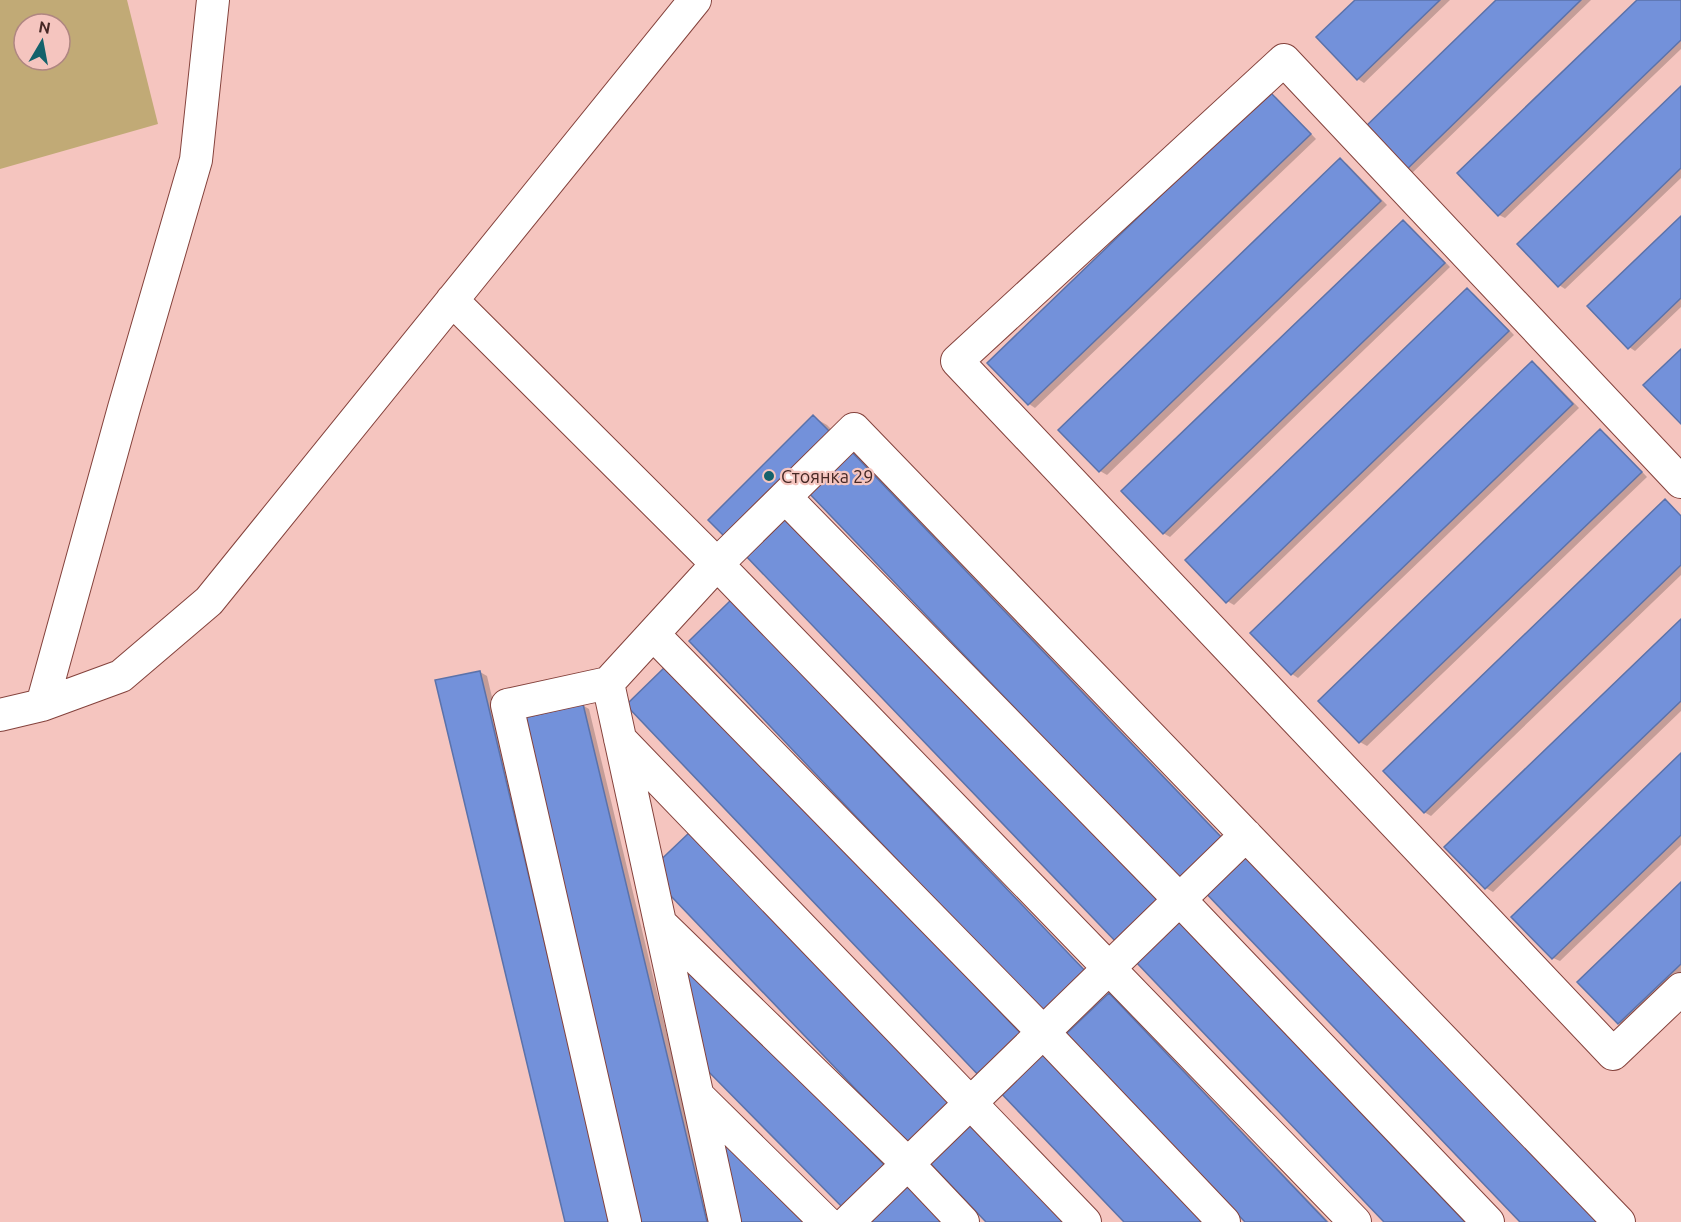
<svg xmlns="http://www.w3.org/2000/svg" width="1681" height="1222" font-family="Ubuntu,sans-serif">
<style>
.green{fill:#c1aa76;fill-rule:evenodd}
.shadow{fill:#0003}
.building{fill:#7391da;stroke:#5b72aa;stroke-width:1.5}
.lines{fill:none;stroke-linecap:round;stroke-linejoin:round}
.minor-casing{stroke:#84423c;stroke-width:34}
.minor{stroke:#fff;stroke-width:32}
.poi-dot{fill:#14626b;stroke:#f5c5bf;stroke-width:2}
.labels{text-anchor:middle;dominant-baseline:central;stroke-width:4.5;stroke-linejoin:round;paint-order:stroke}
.poi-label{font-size:18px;fill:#462825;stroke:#f5c5bf;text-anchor:start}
</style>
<rect width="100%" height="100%" fill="#f5c5bf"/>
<path class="green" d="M0,0H127L158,124L0,169ZM24,24H60V60H24Z"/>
<path class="shadow" d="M1357,0H1450L1364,83L1358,79Z
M1498,0H1591L1409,176L1403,172Z
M1639,0H1681V49L1505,218L1499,215Z
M1681,88V178L1565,289L1559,285Z
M1269,93L1276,97L1316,139L1035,408L1029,404L989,363Z
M1341,160L1347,164L1387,205L1107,475L1100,471L1060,430Z
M1681,218V307L1635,351L1629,347Z
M1404,222L1410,226L1450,267L1170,537L1163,533Z
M1468,290L1474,294L1514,335L1234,605L1227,601Z
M1532,363L1539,367L1579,408L1298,678L1292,674L1252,633Z
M813,417L827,425L844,442L741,545Z
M1600,431L1607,435L1647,477L1367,746L1360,742L1320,701Z
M849,451L856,454L1230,845L1189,884Z
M1665,501L1681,515V575L1431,816L1424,812Z
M738,606L1094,980L691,641Z
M1681,621V711L1493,892L1486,888L1446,847Z
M675,670L1031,1043L628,705Z
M480,672L487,676L616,1222H567Z
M582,705L589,709L712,1222H642Z
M1681,755V845L1560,961L1553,958Z
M1681,884V973L1626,1026L1619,1023L1579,982Z
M1179,923L1185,927L1466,1222H1386Z
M687,959L895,1175L854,1215Z
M1109,995L1116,999L1329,1222H1247Z"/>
<path class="building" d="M1355,0H1440L1357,80L1316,37Z
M1496,0H1581L1402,174L1361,131Z
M1637,0H1681V40L1498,216L1457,173Z
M1681,86V168L1558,287L1517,244Z
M1269,91L1311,134L1028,405L987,363Z
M1340,158L1381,201L1099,472L1058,430Z
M1681,216V298L1628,349L1587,306Z
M1403,220L1445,263L1163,534L1121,491Z
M1467,288L1509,331L1226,603L1185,560Z
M1681,349V424L1643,385Z
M1532,361L1573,404L1291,675L1250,633Z
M813,415L831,433L726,538L708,520Z
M1600,429L1642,472L1359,743L1318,701Z
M849,449L1224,840L1181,881L806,490Z
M1665,499L1681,516V565L1424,813L1383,771Z
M787,513L1162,905L1119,945L744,554Z
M731,600L1089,975L1046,1016L689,641Z
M1681,619V701L1485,889L1444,847Z
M668,664L1026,1039L983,1080L626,705Z
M480,671L611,1222H565L435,680Z
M583,704L707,1222H641L520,719Z
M1681,753V835L1552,959L1511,917Z
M691,831L954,1106L911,1147L648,872Z
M1245,848L1602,1222H1520L1202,889Z
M1681,882V964L1618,1024L1577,982Z
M1179,922L1465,1222H1384L1136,962Z
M680,954L890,1171L847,1212L699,1062Z
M1109,993L1327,1222H1245L1066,1034Z
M1041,1050L1205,1222H1124L998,1090Z
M970,1121L1067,1222H986L928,1161Z
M724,1129L813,1222H737L711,1137Z
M904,1182L942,1222H862Z"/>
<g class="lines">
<defs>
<path id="minor" d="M452,300L717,564L1355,1222
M1681,482L1284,60L957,361L1613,1054L1681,989
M785,497L1180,900L1488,1222
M653,634L1044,1033L1224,1222
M608,683L725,1222
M42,705L124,408L196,160L213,0
M0,715L42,705L121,676L209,601L695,0
M620,739L1085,1222
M660,923L908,1164L963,1222
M698,1096L826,1222
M625,1222L507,705L608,683L717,564L854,429L1619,1222
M848,1222L1246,835"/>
</defs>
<use href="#minor" class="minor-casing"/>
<use href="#minor" class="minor"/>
</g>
<circle class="poi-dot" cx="769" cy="476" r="6"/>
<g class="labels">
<g class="poi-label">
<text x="781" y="476">Стоянка 29</text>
</g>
</g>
<g transform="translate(42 42) rotate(10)"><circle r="28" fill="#f5c5bf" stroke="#af8681" stroke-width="1.5"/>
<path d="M0-4.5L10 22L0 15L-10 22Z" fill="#14626b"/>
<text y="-9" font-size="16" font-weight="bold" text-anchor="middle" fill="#462825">N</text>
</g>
</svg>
